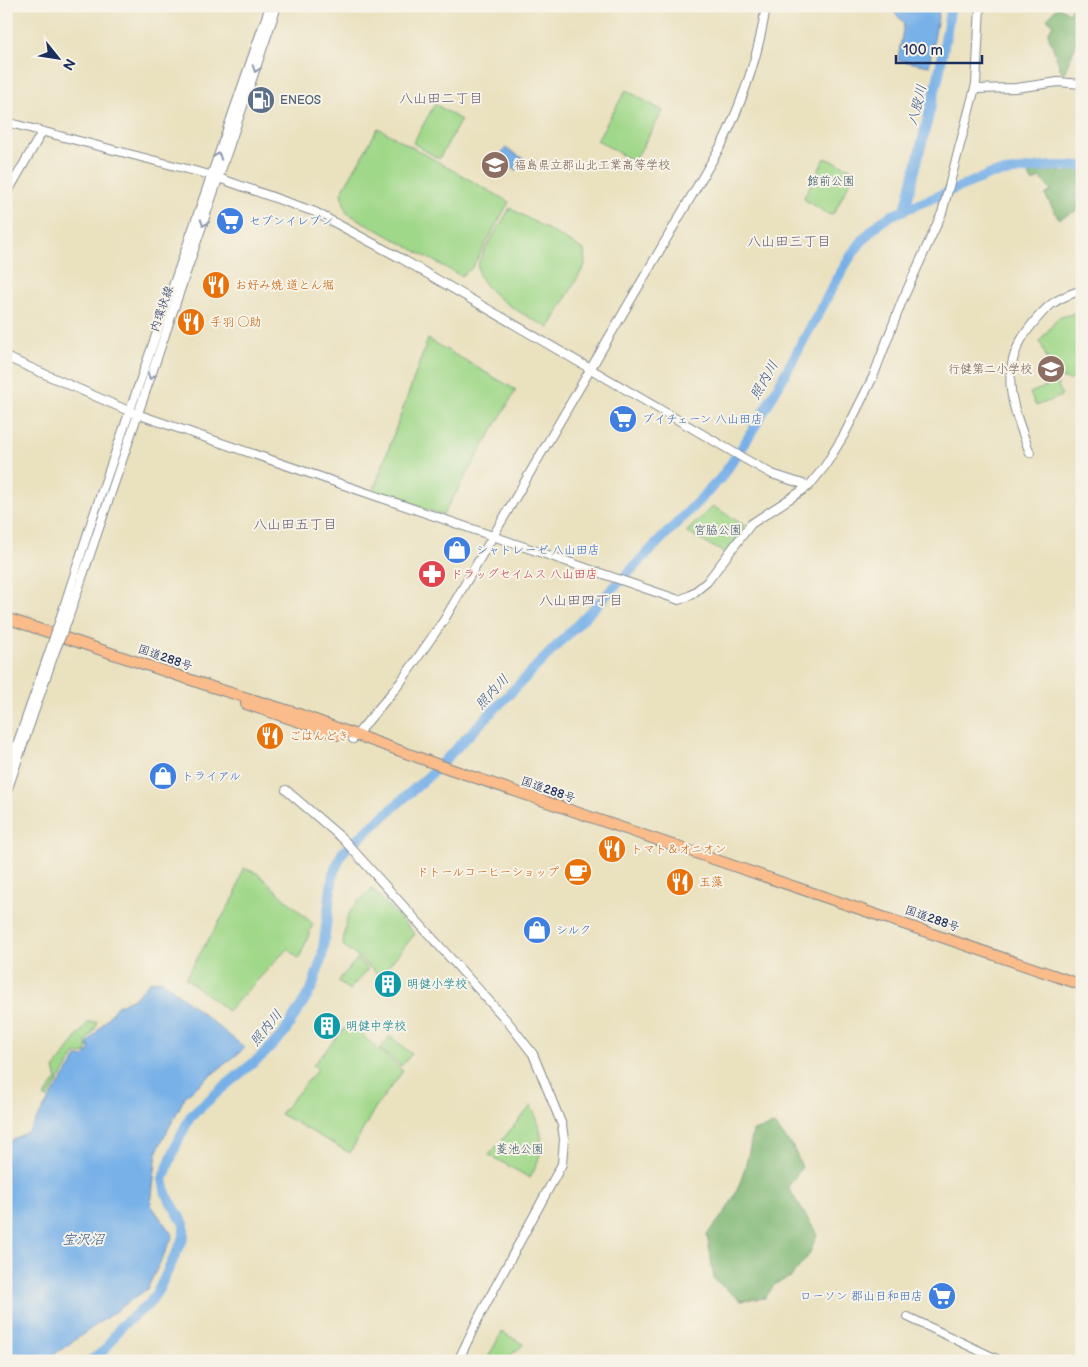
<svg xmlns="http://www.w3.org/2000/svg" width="1088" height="1367" font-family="'Balsamiq Sans','Klee One',sans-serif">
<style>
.green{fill:#a0d889;stroke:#5e8474}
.forest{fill:#80b875;stroke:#4e746a}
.water{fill:#78b1e8;stroke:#4a70a3}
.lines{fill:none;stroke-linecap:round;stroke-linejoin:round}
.river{stroke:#78b1e8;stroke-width:10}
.tertiary-casing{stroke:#82888e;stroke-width:10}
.trunk-casing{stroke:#82888e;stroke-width:12}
.tertiary{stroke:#fff;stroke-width:8}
.trunk{stroke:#f9bc8a;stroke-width:10}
.tertiary-bridge-casing{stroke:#82888e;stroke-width:10;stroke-linecap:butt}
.tertiary-bridge{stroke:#fff;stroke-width:8}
.oneway{stroke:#8d97ae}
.labels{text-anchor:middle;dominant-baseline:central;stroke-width:4;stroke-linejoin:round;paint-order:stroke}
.service-label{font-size:12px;fill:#4e5e75;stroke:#f7f3e8;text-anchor:start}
.education-label{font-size:12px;fill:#785e54;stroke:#f7f3e8;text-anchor:start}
.park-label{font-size:12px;fill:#3c5969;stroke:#f7f3e8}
.shop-label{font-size:12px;fill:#366cbe;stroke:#f7f3e8;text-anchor:start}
.food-label{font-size:12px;fill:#c56008;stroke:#f7f3e8;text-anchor:start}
.street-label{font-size:12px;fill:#1b2f5e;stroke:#f7f3e8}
.health-label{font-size:12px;fill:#be3a42;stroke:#f7f3e8;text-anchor:start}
.culture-label{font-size:12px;fill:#0d838f;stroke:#f7f3e8;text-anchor:start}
.neighbourhood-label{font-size:14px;fill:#675c74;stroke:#f7f3e8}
.water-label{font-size:14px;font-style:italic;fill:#375687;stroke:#f7f3e8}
</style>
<rect width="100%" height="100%" fill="#f7f3e8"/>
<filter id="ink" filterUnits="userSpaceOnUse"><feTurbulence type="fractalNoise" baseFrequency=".02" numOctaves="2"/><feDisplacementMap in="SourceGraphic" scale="10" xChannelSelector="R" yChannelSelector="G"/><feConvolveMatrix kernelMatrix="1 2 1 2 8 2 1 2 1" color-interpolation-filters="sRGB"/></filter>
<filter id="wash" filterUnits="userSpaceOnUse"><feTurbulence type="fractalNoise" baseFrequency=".0096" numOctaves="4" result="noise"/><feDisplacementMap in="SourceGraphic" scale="20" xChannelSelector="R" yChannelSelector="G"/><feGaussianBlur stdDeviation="1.12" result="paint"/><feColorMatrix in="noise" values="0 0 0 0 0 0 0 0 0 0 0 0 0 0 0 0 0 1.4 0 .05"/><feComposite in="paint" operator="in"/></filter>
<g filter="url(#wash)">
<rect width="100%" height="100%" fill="#eae1bf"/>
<path class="green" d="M626,90L663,111L634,162L597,140Z
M435,104L461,120L439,159L413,143Z
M378,128L509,202L472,268L461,276L347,213L341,193Z
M825,158L853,169L854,174L834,213L830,215L805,200L804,197Z
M510,208L584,250L585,265L549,328C531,318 469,289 479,262C486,244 500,226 510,208Z
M1082,311V375L1070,380L1054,377L1040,341L1058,318Z
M428,339L516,390L443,515L373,492Z
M1057,382L1062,396L1036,406L1030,393Z
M713,506L745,526L726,554L688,533L687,531Z
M243,868L257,873L313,924L299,959L288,948L228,1011L185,978L235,896Z
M372,889L415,934L380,976L343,945C346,913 348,910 372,889Z
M357,959L368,969L349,990L338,981Z
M88,1022H97L96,1027L86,1042L88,1046L86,1053L75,1055L48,1098L44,1097L57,1079L54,1069Z
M344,1029L360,1033L403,1071L375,1108L350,1153L280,1114L318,1069L313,1065Z
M390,1036L412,1054L401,1066L380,1049Z
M531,1106C545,1133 545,1152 530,1178L489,1155Z
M502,1332L523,1344L522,1346L508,1357L510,1361H486Z"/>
<path class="forest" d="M1058,6L1069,13L1072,6H1082V29L1063,76L1048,34L1053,24L1047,19Z
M1082,161V208L1059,219L1045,195L1051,191L1041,178L1032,182L1028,173L1050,168L1065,173Z
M774,1125L793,1147L802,1167L788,1187L817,1234L809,1255L791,1277L775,1284L765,1298L741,1301L714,1279L707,1234C738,1201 745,1174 753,1131Z"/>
<path class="water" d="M889,6H940L929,66L898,60L904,23Z
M505,148L524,159L517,170L499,159Z
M161,980L245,1048L186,1095L157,1151L151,1205L173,1236L147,1289L45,1361H6V1143L29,1131L77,1057H84L90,1050L88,1043L117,1006L136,997L149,982Z"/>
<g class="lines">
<path class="river" d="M905,210L939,74L951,6
M90,1361L105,1350L121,1326L149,1304L159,1289L184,1237V1224L166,1194L163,1179L177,1143L190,1117L220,1090L264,1054L284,1033L312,988L322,957L333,874L342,853L430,775L720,479C759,427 788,366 821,309C839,276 857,236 890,216L991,174L1051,166H1082"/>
</g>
</g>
<g filter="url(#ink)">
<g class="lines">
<defs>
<path id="tertiary" d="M975,89L1016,88L1058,82L1082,84
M6,122L210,175L315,212L402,259L745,459L772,474L809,486
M6,195L42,132
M6,357L131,412L679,600L691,595L707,582L751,524L809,486L825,466L844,435L873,377L902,301L942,213L976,84L980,6
M1030,453C1013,407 996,370 1030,327C1047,305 1055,299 1082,290
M61,616L92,520L270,6
M68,619L277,6
M353,739L400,683L444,620L723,142C744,98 759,54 766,6
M6,776L49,653
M286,790L343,839L508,1022L533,1054L562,1125L564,1139L562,1164L479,1317L458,1361
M6,794L55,651
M908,1317L1001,1361"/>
<path id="trunk" d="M6,618L212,687L293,712L450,769L1082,985
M246,704L339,735"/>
</defs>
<use href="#tertiary" class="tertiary-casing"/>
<use href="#trunk" class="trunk-casing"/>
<use href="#tertiary" class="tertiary"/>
<use href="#trunk" class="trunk"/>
<defs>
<path id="tertiary-bridge" d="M55,651L68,619
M49,653L61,616"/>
</defs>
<use href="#tertiary-bridge" class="tertiary-bridge-casing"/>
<use href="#tertiary-bridge" class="tertiary-bridge"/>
</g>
<defs><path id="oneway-chevron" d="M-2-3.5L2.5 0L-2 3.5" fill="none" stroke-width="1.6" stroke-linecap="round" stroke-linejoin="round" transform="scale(1.25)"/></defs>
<g class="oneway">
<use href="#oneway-chevron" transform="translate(256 69) rotate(109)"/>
<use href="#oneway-chevron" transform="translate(218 156) rotate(-70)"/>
<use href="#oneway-chevron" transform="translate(204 223) rotate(110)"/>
<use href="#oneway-chevron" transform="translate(151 376) rotate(109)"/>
</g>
</g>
<defs>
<symbol id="fuel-disc" viewBox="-11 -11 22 22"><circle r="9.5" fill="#5c6f8a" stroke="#f7f3e8"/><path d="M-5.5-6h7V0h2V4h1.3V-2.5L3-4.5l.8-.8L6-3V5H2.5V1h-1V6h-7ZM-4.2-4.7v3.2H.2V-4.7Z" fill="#fff"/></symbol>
<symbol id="school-disc" viewBox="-11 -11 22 22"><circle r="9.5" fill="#8d6e63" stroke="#f7f3e8"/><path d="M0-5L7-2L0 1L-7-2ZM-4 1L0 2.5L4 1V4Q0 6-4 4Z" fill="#fff"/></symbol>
<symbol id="supermarket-disc" viewBox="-11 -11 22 22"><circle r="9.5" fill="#3f7fe0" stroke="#f7f3e8"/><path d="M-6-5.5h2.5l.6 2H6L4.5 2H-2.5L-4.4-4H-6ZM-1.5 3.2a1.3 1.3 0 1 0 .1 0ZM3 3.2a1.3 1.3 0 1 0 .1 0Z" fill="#fff"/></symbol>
<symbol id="restaurant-disc" viewBox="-11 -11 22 22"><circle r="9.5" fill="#e8710a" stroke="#f7f3e8"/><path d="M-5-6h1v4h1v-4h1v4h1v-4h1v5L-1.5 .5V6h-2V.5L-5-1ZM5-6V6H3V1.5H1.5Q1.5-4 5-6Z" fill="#fff"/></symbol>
<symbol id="shop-disc" viewBox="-11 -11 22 22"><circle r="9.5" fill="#3f7fe0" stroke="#f7f3e8"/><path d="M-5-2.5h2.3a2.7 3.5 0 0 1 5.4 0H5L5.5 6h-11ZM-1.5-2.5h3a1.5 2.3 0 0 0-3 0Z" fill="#fff"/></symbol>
<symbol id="pharmacy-disc" viewBox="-11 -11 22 22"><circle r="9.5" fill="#e0444e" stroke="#f7f3e8"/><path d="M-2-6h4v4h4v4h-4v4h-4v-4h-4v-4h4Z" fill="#fff"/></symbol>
<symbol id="cafe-disc" viewBox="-11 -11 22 22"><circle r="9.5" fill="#e8710a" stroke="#f7f3e8"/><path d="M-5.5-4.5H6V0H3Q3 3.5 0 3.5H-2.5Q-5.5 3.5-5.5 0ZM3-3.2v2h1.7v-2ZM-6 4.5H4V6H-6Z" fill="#fff"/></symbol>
<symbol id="building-disc" viewBox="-11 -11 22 22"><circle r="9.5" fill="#0f9aa8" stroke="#f7f3e8"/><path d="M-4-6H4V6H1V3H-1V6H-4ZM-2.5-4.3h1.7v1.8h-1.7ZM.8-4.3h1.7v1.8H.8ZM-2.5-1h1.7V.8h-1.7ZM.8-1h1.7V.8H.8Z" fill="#fff"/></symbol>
</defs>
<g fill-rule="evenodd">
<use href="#fuel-disc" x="245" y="84" width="32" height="32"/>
<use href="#school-disc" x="479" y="149" width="32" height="32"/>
<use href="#supermarket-disc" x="214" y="205" width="32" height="32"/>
<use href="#restaurant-disc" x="200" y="269" width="32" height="32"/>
<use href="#restaurant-disc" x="175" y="306" width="32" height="32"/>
<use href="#school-disc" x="1035" y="353" width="32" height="32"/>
<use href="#supermarket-disc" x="607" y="403" width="32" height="32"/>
<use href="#shop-disc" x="441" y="534" width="32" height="32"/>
<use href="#pharmacy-disc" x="416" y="558" width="32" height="32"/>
<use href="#restaurant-disc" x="254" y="720" width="32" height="32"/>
<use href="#shop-disc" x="147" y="760" width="32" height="32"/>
<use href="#restaurant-disc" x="596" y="833" width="32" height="32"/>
<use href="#cafe-disc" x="562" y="856" width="32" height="32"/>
<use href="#restaurant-disc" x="664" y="866" width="32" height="32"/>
<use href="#shop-disc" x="521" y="914" width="32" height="32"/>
<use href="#building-disc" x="372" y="968" width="32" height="32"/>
<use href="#building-disc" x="311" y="1010" width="32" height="32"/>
<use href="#supermarket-disc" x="926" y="1280" width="32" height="32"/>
</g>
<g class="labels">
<g class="service-label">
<text x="280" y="100">ENEOS</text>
</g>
<g class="education-label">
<text x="514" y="165">福島県立郡山北工業高等学校</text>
<text x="1032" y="369" text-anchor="end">行健第二小学校</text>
</g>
<g class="park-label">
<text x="831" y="181">館前公園</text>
<text x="718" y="530">宮脇公園</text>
<text x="520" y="1149">菱池公園</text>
</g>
<g class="shop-label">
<text x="249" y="221">セブンイレブン</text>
<text x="642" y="419">ブイチェーン 八山田店</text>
<text x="476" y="550">シャトレーゼ 八山田店</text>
<text x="182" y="776">トライアル</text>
<text x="556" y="930">シルク</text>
<text x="923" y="1296" text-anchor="end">ローソン 郡山日和田店</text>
</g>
<g class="food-label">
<text x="235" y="285">お好み焼 道とん堀</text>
<text x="210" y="322">手羽 ○助</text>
<text x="289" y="736">ごはんどき</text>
<text x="631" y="849">トマト＆オニオン</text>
<text x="559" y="872" text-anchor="end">ドトールコーヒーショップ</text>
<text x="699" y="882">玉藻</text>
</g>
<g class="street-label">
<text transform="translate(162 309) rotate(-71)">内環状線</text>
<text transform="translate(165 658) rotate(19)">国道288号</text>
<text transform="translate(548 790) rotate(19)">国道288号</text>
<text transform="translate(932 919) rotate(19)">国道288号</text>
</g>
<g class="health-label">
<text x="451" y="574">ドラッグセイムス 八山田店</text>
</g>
<g class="culture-label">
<text x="407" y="984">明健小学校</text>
<text x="346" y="1026">明健中学校</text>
</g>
<g class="neighbourhood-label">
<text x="441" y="98">八山田二丁目</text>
<text x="789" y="241">八山田三丁目</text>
<text x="295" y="524">八山田五丁目</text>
<text x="581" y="600">八山田四丁目</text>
</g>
<g class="water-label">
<text transform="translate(917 105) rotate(-76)">八股川</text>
<text transform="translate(764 380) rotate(-60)">照内川</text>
<text transform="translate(492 692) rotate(-46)">照内川</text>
<text transform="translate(266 1028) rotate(-50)">照内川</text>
<text x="83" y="1239">宝沢沼</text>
</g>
</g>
<rect width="1088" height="1367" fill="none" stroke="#f7f3e8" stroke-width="25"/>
<g transform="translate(58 58) rotate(120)" stroke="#f7f3e8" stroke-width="4" paint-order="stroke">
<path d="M0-4L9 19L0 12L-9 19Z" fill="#1b2f5e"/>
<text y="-8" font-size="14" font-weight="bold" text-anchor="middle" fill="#1b2f5e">N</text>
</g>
<path d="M896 55v8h86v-8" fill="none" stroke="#1b2f5e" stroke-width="2.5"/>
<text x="903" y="55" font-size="15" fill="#1b2f5e" stroke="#f7f3e8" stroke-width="4" paint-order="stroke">100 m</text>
</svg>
